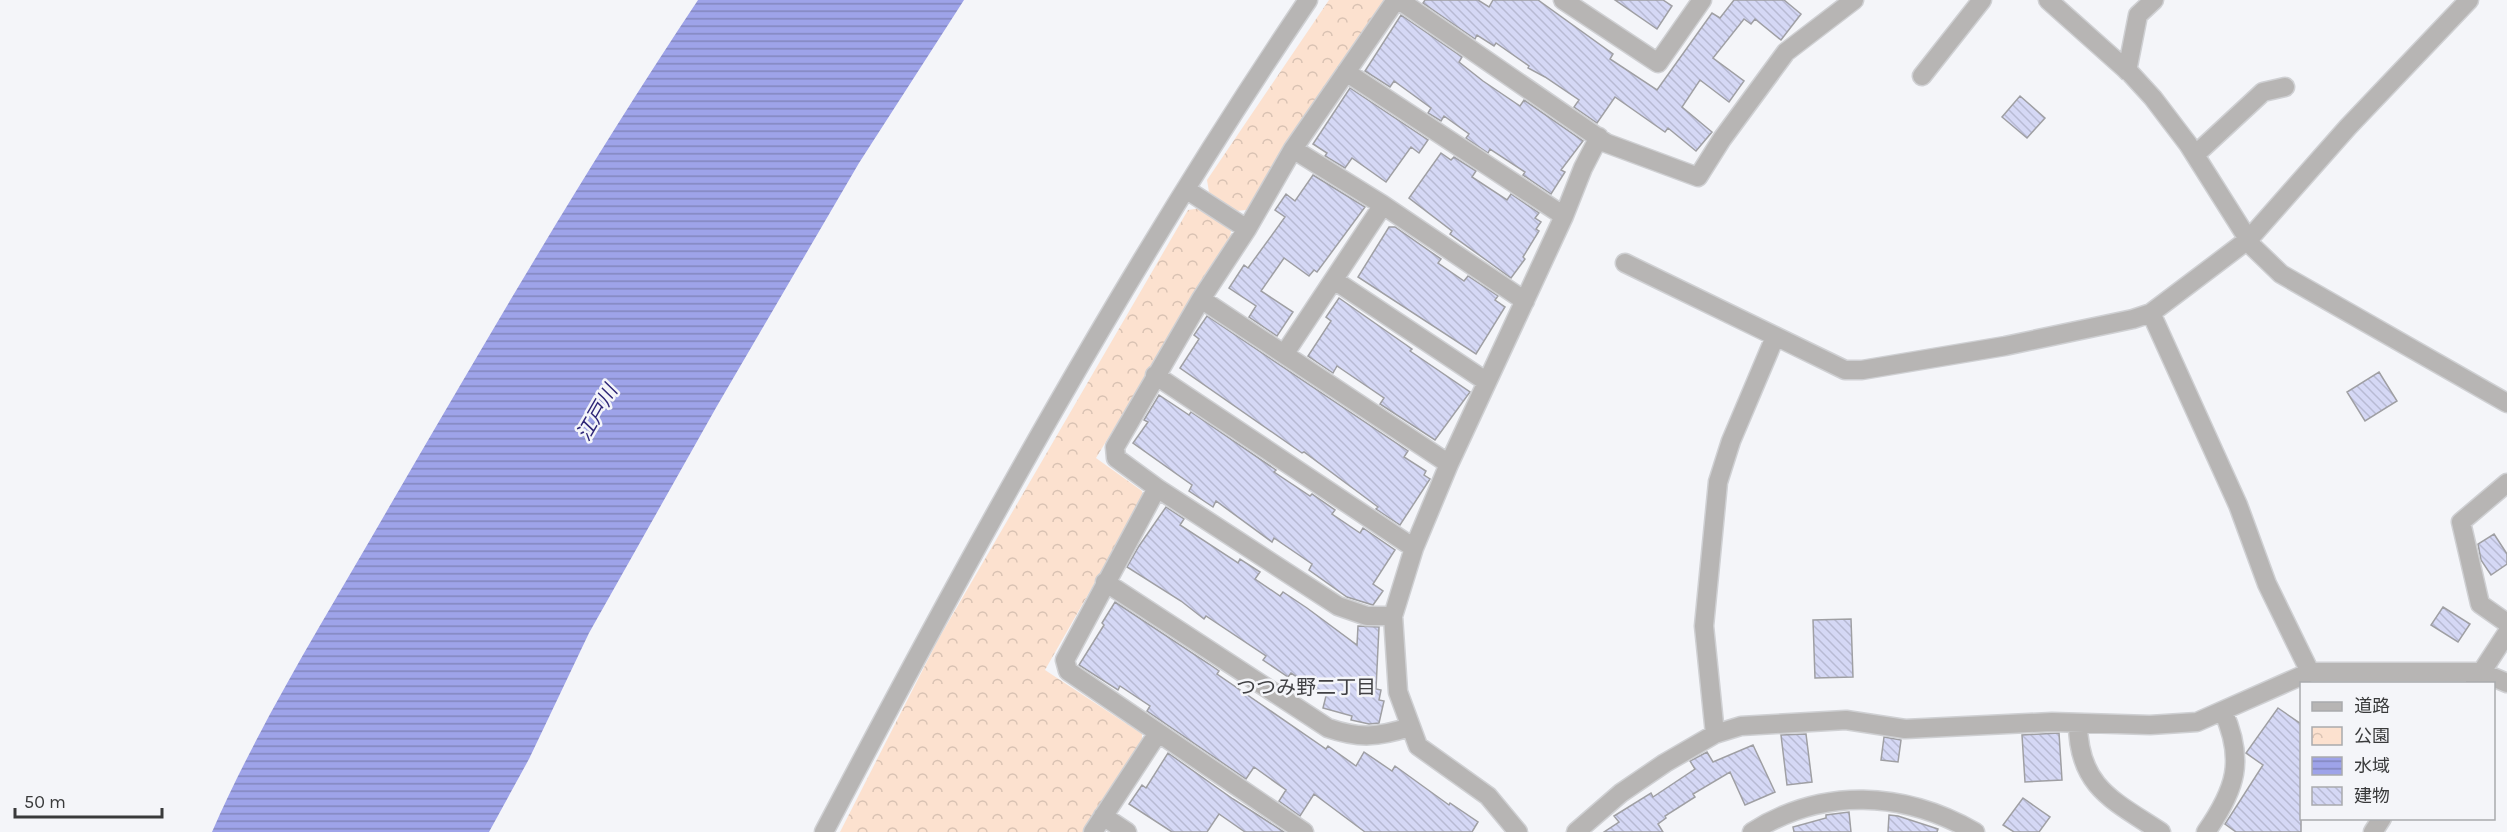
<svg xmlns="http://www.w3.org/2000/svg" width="2507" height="832" font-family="Karla,'Noto Sans JP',sans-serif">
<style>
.park{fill:url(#park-crowns)}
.water{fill:url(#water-rules)}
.building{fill:url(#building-back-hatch);stroke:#9f9fa3;stroke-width:1.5}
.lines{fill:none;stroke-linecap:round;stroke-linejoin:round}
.minor-casing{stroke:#cfd0d3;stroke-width:21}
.minor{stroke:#b7b5b4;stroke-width:18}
.labels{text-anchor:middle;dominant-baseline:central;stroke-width:5;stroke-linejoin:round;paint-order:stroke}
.water-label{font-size:20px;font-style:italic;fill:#2e2677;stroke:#f4f5f9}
.neighbourhood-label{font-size:20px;fill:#414144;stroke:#f4f5f9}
</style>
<defs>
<pattern id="park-crowns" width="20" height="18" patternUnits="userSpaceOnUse" patternTransform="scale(1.5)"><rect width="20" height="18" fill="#fce1cf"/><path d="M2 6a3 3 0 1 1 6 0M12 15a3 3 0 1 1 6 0" fill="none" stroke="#d9c2b3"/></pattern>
<pattern id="water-rules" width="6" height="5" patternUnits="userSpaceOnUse" patternTransform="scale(1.5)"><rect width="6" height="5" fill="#9ea3e9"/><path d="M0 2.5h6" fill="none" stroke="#8286be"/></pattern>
<pattern id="building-back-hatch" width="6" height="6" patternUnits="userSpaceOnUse" patternTransform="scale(1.5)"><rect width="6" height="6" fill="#d5d8f5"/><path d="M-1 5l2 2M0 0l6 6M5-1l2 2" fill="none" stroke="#b8bad3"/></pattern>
</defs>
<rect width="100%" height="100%" fill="#f4f5f9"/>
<path class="park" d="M1329,0H1390L1253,201L1246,210L1236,211L1209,192L1207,180Z
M1201,208L1231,231L1230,237L1096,458L1142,491L1143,498L1045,670L1142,734V745L1084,832H840L939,638L1188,210Z"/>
<path class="water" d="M698,0H964L859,163L717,406L589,633L529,759L489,832H212C261,720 327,615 388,509C488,337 588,165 698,0Z"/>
<path class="building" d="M1425,0H1478L1489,7L1493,0H1538L1613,54L1610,59L1657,90L1712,13L1720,18L1734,0H1784L1801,14L1781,40L1755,19L1751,24L1744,19L1713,58L1744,81L1729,102L1700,80L1682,107L1712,132L1696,151L1668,128L1665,132L1615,97L1597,123L1574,107L1579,100L1545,77L1528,68L1529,66L1496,43L1494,46L1477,35L1475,39L1423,3Z
M1615,0H1663L1672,6L1657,29Z
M1401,15L1462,57L1459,62L1483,81L1520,106L1524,100L1583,141L1561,170L1565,172L1551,194L1523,175L1525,172L1490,149L1488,153L1466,138L1469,134L1444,116L1441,121L1428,113L1431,108L1394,81L1390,87L1365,71Z
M1350,88L1428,140L1419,153L1411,147L1386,182L1352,158L1345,168L1325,156L1327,153L1313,144Z
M2020,96L2045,118L2027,138L2002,117Z
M1441,153L1451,160L1454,157L1476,171L1472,177L1507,200L1511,194L1539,213L1535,218L1541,222L1536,229L1539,231L1523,257L1525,259L1511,278L1450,234L1452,231L1409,198Z
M1313,175L1365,207L1317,272L1314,270L1309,276L1284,258L1261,291L1293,312L1277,336L1249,317L1256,306L1229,288L1244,265L1248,268L1285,217L1275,210L1286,194L1295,201Z
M1389,227H1395L1441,259L1438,263L1464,281L1468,276L1498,296L1495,300L1505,307L1476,354L1358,277Z
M1339,298L1412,349L1410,351L1470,392L1435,440L1380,404L1384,398L1337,366L1333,373L1308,356L1331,321L1326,317Z
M1207,316L1408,451L1404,457L1426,471L1424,475L1430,479L1400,525L1376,509L1378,507L1304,452L1302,453L1180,368L1199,339L1194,335Z
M2379,372L2397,401L2365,421L2347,392Z
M1159,395L1189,415L1191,412L1276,470L1274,472L1310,496L1312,494L1335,510L1332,514L1360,533L1363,528L1395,550L1373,584L1383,591L1373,605L1347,597L1309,570L1312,564L1274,538L1272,542L1216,501L1213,507L1189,491L1192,485L1133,443L1148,422L1144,420Z
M1166,507L1184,519L1180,525L1238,563L1240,559L1260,572L1255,579L1280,596L1283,592L1307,608L1357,645L1358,626L1379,627L1376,689L1381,690L1379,700L1384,701L1379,723L1369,724L1351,720L1352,716L1323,708L1326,696L1291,673L1288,677L1263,660L1266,656L1206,616L1204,619L1181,601L1127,567L1139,546Z
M2494,534L2507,554V564L2491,575L2481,560L2478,544Z
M1115,602L1209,664L1219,671L1217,674L1326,749L1328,746L1356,766L1364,752L1392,771L1395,766L1449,805L1450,803L1478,822L1472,832H1365L1314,794L1300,816L1279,801L1286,790L1254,767L1246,779L1147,711L1150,706L1120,686L1118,690L1079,665L1104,625L1102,623Z
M2443,607L2470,624L2458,642L2431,625Z
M1851,619L1853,677L1815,678L1813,620Z
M2278,708L2301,724V832H2236L2225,824L2263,765L2246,753Z
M2059,733L2062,780L2025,782L2022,735Z
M1806,734L1812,782L1787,785L1781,735Z
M1884,737L1901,740L1898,762L1881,760Z
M1753,745L1775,792L1745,805L1730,772L1693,794L1695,797L1665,816L1666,818L1658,824L1663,832H1604L1619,822L1614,816L1651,793L1653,797L1695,769L1690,761L1707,752L1713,762Z
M1168,753L1233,799L1284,832H1245L1219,814L1207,832H1172L1129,804L1142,785L1146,788Z
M2023,798L2050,817L2039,832H2014L2003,825Z
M1849,812L1851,832H1794L1793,827L1826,818V815Z
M1889,815L1898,816L1938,829L1937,832H1888Z"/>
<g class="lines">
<defs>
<path id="minor" d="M1399,0L1606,143L1698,177L1722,139L1786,52L1854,0
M1563,0L1658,63L1702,0
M2048,0L2131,74L2153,98L2188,144L2253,247L2281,274L2507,403
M2127,71L2138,15L2154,0
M1346,72L1564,216
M1922,76L1982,0
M1293,149L1383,205L1525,301
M2195,155L2263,92L2285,87
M1187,190L1247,229
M1625,263L1845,370H1862L2005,346L2133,319L2151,313L2249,239L2348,127L2469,0
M1334,280L1487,382
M1201,299L1449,464
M2151,313L2238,505L2267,584L2310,672
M1285,353L1383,205
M1155,375L1414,548
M2507,483L2461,522L2480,604L2507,623
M1157,488L1338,606L1367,616H1393
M1105,582L1328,728C1360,739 1378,737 1410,727
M2475,682L2507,633
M2078,723C2078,787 2114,801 2161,832
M1715,734L1704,626L1718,482L1731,441L1775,337
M1103,816L1127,832
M824,832C973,548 1128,266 1308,0
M1093,832L1158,733
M1304,832L1068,671L1065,660L1157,488L1116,458L1115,447L1201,299L1247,229L1293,149L1396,0
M1518,832L1488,796L1418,746L1398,692L1393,616L1414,548L1449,464L1564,216L1583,168L1599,137
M1576,832L1621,793L1665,763L1715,734L1741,726L1846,720L1905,729L2052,722L2150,725L2197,722L2310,672H2481L2507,683
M1752,832C1823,787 1903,791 1975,832
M2206,832C2236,789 2245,760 2223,711
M2373,832L2382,818"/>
</defs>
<use href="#minor" class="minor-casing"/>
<use href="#minor" class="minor"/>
</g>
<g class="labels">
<g class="water-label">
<text transform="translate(597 413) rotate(-60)">江戸川</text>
</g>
<g class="neighbourhood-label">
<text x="1306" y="687">つつみ野二丁目</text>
</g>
</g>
<rect x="2300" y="682" width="195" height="138" fill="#f4f5f9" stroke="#a9aaad" stroke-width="1.5"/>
<rect x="2312" y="702" width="30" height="9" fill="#b7b5b4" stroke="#a9aaad" stroke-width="1.5"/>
<text x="2354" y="712" font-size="18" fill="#393a3b">道路</text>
<rect x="2312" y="727" width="30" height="18" fill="url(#park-crowns)" stroke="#a9aaad" stroke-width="1.5"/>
<text x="2354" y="742" font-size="18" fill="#393a3b">公園</text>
<rect x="2312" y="757" width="30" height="18" fill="url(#water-rules)" stroke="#a9aaad" stroke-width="1.5"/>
<text x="2354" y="772" font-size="18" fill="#393a3b">水域</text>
<rect x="2312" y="787" width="30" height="18" fill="url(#building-back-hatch)" stroke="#a9aaad" stroke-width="1.5"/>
<text x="2354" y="802" font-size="18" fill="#393a3b">建物</text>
<path d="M15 808v9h147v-9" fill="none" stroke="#393a3b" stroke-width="3"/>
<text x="24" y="808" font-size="18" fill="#393a3b" stroke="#f4f5f9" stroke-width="4.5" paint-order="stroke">50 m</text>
</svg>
